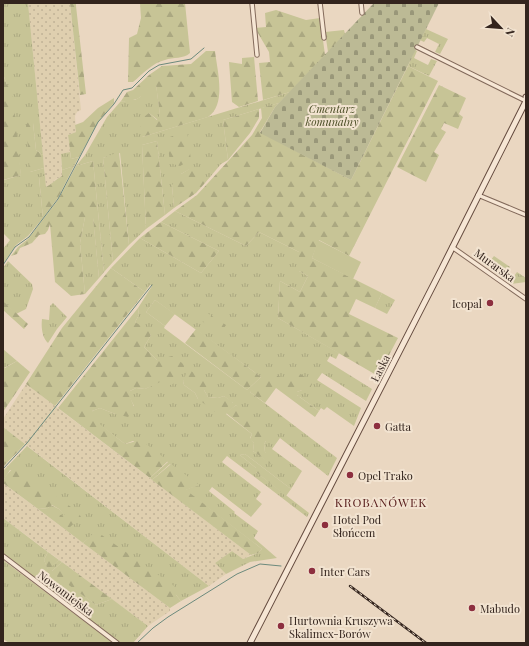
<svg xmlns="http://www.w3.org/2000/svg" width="529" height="646" font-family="'Playfair Display',serif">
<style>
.farmland{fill:url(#farmland-dots)}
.grass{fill:url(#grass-tufts);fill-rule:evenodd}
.forest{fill:url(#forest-firs)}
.cemetery{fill:url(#cemetery-stones)}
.garden{fill:#c7c496}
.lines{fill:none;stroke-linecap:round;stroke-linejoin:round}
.stream{stroke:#6c8a7d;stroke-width:1}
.street-casing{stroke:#82695a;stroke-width:5.5}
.secondary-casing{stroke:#644a3e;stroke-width:7}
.street{stroke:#f6e6d4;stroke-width:3.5}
.secondary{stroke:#f6e6d4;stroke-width:5}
.rail-casing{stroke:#33241d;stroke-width:2.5}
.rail{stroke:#f2e3d0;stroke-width:1;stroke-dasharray:3;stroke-linecap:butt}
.poi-dot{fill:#8d2f3f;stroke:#f2e3d0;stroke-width:1.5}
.labels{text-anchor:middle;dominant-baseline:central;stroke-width:4;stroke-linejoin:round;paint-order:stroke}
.park-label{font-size:11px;font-style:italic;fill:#4b4e26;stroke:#f2e3d0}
.street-label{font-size:11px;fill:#33241d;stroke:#f2e3d0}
.poi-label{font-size:11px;fill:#33241d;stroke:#f2e3d0;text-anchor:start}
.neighbourhood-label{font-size:12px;letter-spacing:1px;fill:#5c2220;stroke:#f2e3d0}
</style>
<defs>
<pattern id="farmland-dots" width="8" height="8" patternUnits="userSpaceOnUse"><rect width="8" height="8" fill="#dfcfaf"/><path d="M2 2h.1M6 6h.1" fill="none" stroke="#c0b296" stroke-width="1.8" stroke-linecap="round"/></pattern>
<pattern id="grass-tufts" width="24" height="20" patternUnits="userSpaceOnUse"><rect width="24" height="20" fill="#c7c496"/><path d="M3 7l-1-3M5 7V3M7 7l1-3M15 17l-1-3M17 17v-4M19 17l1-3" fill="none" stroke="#aba881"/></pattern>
<pattern id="forest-firs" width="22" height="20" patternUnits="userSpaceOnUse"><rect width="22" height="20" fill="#c7c496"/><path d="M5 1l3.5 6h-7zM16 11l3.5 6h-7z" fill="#aba881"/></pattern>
<pattern id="cemetery-stones" width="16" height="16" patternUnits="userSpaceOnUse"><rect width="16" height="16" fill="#bcba95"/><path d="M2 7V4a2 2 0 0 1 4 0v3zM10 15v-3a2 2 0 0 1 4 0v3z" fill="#999779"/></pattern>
</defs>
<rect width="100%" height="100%" fill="#ead7c1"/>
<path class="farmland" d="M28,3H70L81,110L77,112L75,116L76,132L68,135L70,152L61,155L62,176L56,179L51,185L46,187Z
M26,384L251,555L243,559L232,551L215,563L226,574L209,586L3,427V419Z
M3,483L170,608V611L148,626L3,518Z"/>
<path class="grass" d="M3,3H28L43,155L36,150L33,123L30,172L44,168L45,176L39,178L43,218L28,236L16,245L3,264V249L10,240L3,233V176L4,180L21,175L7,85L3,74Z
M426,29L448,39L440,54L435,52L439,44L427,38L424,42L420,40Z
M415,50L417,51L414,58L428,65L431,59L437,61L429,76L408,66Z
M156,84L160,115L158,120L149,113L142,137L290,92L279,103L223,120L228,160L221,164L205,183V179L198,180L190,169L181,174L172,186L174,208L165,215L157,141L142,145L146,229L129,245L120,153L103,158L113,262L104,272L93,161L76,166L85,155L107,117L121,101L123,102L128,100H135L140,97L144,90Z
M70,152L71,159L79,157L74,166L62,170L61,154Z
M175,211L246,246L259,232L299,252V271L308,276L300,292L280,281L278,318L339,353L336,359L330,356L327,361L372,389L366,401L322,373L317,380L361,408L354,426L327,407L324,410L321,408L319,411L297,395V392L302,390L285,379L250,392L337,458L328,476L280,438L272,449L302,471L291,489L245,454L240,455L256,468V472L309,513L307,517L227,456L222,462L261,492L256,499L262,504L251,517L212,487L209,491L235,512L234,513L258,531L254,538L277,558L250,562L226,574L215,563L232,551L243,559L258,553L262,549L185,490L198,485L170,464L152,480L150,478L168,462L133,441L125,444L96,422L92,411L100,408L115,414L134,406L129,396L130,391L136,388L145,389L160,381L157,360L144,347L151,335L135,322L139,315L138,308L152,286L150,285L145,292L111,268L140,238L201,273L219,251L161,222ZM155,300L261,377L247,390L164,328L165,326L146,312ZM185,379L204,390L208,397L218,398L224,396L233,403L198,399L195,393L184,385L183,381ZM236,405L266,441L264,444L265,452L272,464L253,451L254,443L250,438L252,434L226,414Z
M85,217H93L99,278L85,294L80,243Z
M8,261L32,284L33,289L26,309L16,314L3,301V268Z
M517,272L526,278V282L511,284L509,283Z
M382,293L395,300L387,314L375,308Z
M53,303L67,317L57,329L48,343C42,337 41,327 42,319L49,320L50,306Z
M3,349L17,361L4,368L3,367Z
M27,446L209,586L181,601L176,595L96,532L83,543L38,509L48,508L51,505L59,509L66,515L81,517L10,470L3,481V471Z
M3,518L48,552L44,560L48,569L59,560L62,562L52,571L96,605L112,599L148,626L133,643H120L3,554Z
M3,560L113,643H9L3,639Z"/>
<path class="forest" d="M70,3H76V6L86,94L80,95Z
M140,3H185L190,53C184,59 173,57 165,60C152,63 143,74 133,82H128L129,38L137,34L141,18Z
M276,10L306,20L320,18L325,55L290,92L263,100L259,63L270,62L269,52L255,28L266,27L265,13Z
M344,30L345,34L328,52L325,32Z
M206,51H215C217,70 227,104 208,117L142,137L140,125L141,119L149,113L157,120L160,115L156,85L153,88C144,88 146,92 140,97C136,101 128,100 123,102L121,101L127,92L133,90L149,75L162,66L191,64Z
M254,57L258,101L239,107L232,102L229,62L242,64V58Z
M408,66L438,81L349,256L319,240L312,258L382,293L375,308L356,299L349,314L398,338L378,376L278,318L280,281L300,292L308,276L299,271V252L259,232L246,246L175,211L197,195L252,135L262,118L261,108L279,103L275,107L260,132L351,180Z
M3,74L7,85L12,88L21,175L3,180Z
M439,85L466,98L459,114L463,117L458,129L444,123L441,129L446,132L434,152L439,155L426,182L397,167Z
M114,98V103L98,122L79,157L71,159L68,135L76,132L75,125L83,122L98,108Z
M259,109V118L250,133L228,160L223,120Z
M29,121L33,123L36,150L43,155L44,168L30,172L26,125Z
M187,131L191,160L180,166L170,163L167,138Z
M157,141L165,215L146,229L142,145Z
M119,152L129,245L113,262L103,158Z
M93,161L104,272L99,278L93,218L85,217L80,243L85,294L71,296L55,282L50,224L48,230L45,234L39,235L32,243L20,248L17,254L11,256L18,247L28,239L58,200L76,166Z
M74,166L58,198L43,218L39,177L45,176L46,187C52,184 56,179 62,176V170Z
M191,168L198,179H205V183L196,193L174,208L172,186L177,174H181Z
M161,222L219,251L201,273L140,238Z
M494,256L510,267L502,278L486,266Z
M111,268L145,292L55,406L26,384L62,328Z
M3,301L28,324L24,329L3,310Z
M138,308L139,315L135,322L148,330L151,335L144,347L157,360L172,356L185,365L178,376L179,381L168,386L160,382L145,389L136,388L130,391C129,404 140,405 128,417L115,414L100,408L92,411L97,416V422L125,444L141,440L168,461L150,478L58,408Z
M204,311L226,325L220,334L199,319V315Z
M196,329L261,377L247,390L185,343Z
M17,361L30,372L3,412V367L5,368Z
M190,370L206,382L207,388L204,390L208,397L218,398L224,396L233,402L219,415L198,399L195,393L184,385L183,381L187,372Z
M299,373L309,380L312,384L309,391L302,390L297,392V395L319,411L315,417L276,388L265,403L250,392L264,379L274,374L285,379Z
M236,405L270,430L266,441L264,444L265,452L273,459L272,465L253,451L254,443L250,439L252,434L226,413Z
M3,427L25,444L3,467Z
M245,454L291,489L286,496L256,472V468L240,455Z
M171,464L199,485L186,490L262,549L258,553L251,555L152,480Z
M16,468L78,512L81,517L69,528L58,521L60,515H65L59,509L52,505L48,508L38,509L3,483C4,476 10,470 16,468Z
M96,531L174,586L176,595L181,601L170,608L83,543Z
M48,552L59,560L48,570L44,560Z
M62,562L112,599L96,605L51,572Z"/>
<path class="cemetery" d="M374,3H439L351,180L260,133L275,107Z"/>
<path class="garden" d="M318,240L361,262L353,279L312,258Z
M155,300L175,314L165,326L146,312Z"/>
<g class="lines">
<path class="stream" d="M3,265L15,247L29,237L58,199L98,122L114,104L123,90L132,88L149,71L159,65L191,59L204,48
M3,469L27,443L152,285
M137,643L153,628L168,617L237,574L260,564L281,566"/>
<defs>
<path id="street" d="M252,3L257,55
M320,3L324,38
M361,3L362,13
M417,47L526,101
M478,195L526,215
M452,247L526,299
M3,556L117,643"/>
<path id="secondary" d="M250,643L439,274L526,101V97"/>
</defs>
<use href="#street" class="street-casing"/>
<use href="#secondary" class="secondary-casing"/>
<use href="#street" class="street"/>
<use href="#secondary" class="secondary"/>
<defs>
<path id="rail" d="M350,586L426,643"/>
</defs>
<use href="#rail" class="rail-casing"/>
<use href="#rail" class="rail"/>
</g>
<g class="poi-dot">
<circle cx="490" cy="303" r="4"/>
<circle cx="377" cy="426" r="4"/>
<circle cx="350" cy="475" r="4"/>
<circle cx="325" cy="525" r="4"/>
<circle cx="312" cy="571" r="4"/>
<circle cx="472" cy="608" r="4"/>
<circle cx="281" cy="626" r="4"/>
</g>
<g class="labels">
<g class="park-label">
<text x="332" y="108">Cmentarz<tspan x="332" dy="13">komunalny</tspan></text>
</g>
<g class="street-label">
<text transform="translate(495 265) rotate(36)">Murarska</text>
<text transform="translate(380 368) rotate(-63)">Łaska</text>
<text transform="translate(66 593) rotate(37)">Nowomiejska</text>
</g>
<g class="poi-label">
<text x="482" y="303" text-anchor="end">Icopal</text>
<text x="385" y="426">Gatta</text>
<text x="358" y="475">Opel Trako</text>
<text x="333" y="519">Hotel Pod<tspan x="333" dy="13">Słońcem</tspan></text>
<text x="320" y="571">Inter Cars</text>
<text x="480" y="608">Mabudo</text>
<text x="289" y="620">Hurtownia Kruszywa<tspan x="289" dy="13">Skalimex-Borów</tspan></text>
</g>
<g class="neighbourhood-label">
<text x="381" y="502">KROBANÓWEK</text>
</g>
</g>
<rect width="529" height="646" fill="none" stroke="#33241d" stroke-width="8"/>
<g transform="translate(501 28) rotate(116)" stroke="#f2e3d0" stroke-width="3" paint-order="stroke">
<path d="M0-3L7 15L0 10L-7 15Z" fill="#33241d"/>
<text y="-6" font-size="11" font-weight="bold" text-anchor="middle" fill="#33241d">N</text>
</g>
</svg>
